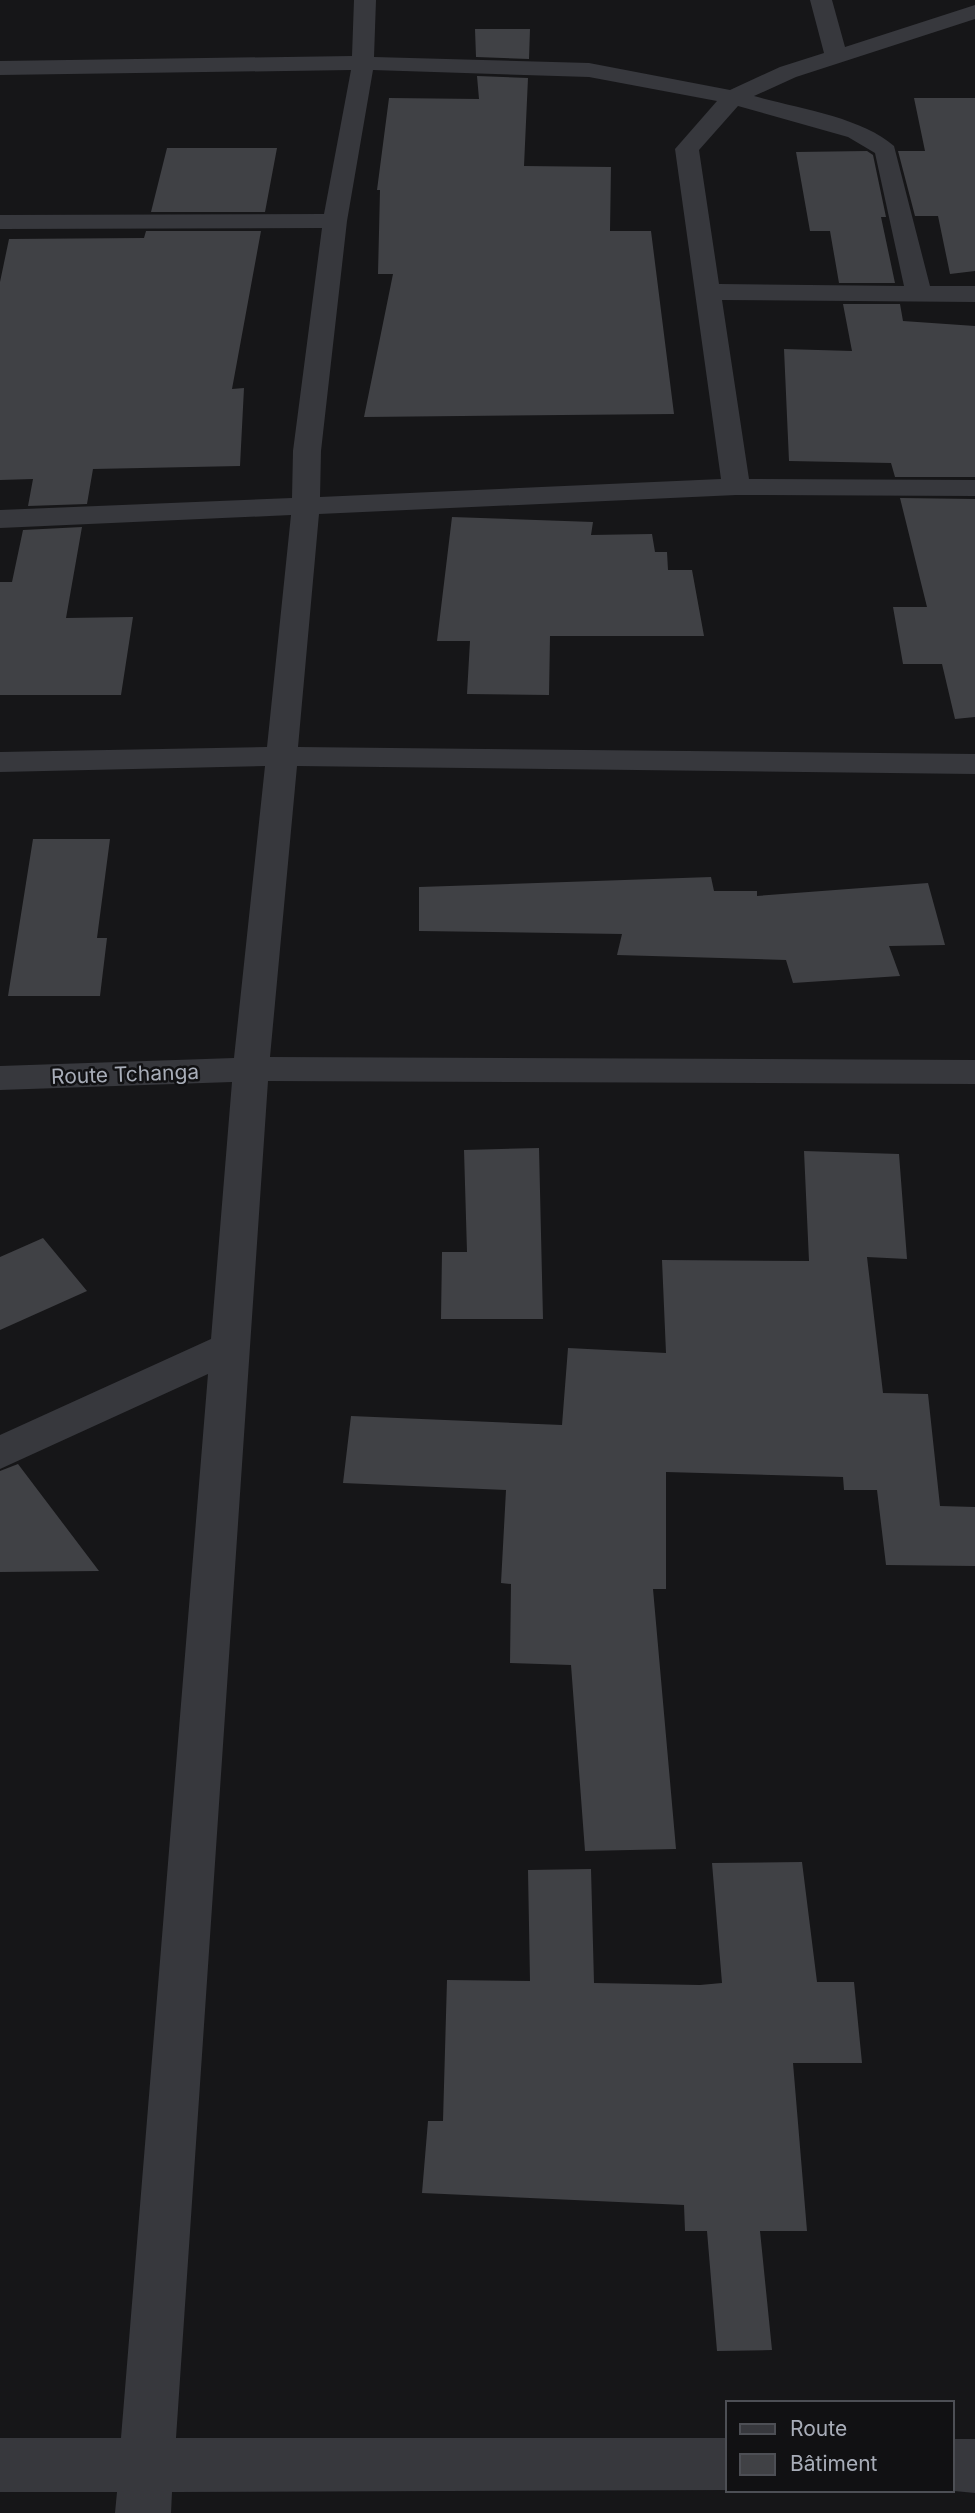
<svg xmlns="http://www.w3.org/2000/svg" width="975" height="2513" font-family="Inter,sans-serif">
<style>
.building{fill:#404145}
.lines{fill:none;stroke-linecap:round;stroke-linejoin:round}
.minor{fill:#37383d;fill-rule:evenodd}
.labels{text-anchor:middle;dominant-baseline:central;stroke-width:5;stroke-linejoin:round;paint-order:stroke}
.street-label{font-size:21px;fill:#a8adb8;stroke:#111113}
</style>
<rect width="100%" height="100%" fill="#161618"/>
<path class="building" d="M475,29H530L529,59L476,57Z
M477,76L528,78L524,166L611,167L610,231H651L674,414L364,417L393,274H378L380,190H377L389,98L479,99Z
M914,98H975V271L950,274L938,216H915L898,151H925Z
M167,148H277L265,212H151Z
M867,151L873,155L886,217H881L895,283H839L830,231H810L796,152Z
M146,231H261L232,389L244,388L240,466L93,469L87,504L28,506L33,479L0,480V282L9,239L144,238Z
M843,304H900L903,321L975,326V477H895L891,463L789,461L784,349L852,351Z
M900,498L975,499V717L955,719L942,664H903L893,607H927Z
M452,517L593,522L591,535L652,534L655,552H667L668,570H692L704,636H550L549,695L467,694L470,641H437Z
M82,527L66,618L133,617L121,695H0V582H12L23,530Z
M33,839H110L97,938H107L100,996H8Z
M711,877L714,891H757V896L928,883L945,945L889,946L900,976L793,983L786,960L617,955L622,934L419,931V887Z
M539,1148L543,1319H441L442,1252H467L464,1150Z
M804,1151L899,1154L907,1259L867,1257L883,1393L928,1394L940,1506L975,1507V1566L886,1565L877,1490H844L843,1477L666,1472V1589H653L676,1849L585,1851L571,1665L510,1663L511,1584L501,1583L506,1490L343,1483L351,1416L562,1425L568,1348L666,1353L662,1260L809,1261Z
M43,1238L87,1291L0,1330V1257Z
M18,1464L99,1571L0,1572V1471Z
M802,1862L817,1982H854L862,2063H793L807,2231H760L772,2350L717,2351L707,2231H685L684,2205L422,2193L428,2121H443L447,1980L530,1981L528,1870L591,1869L594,1983L700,1985L722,1983L712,1863Z"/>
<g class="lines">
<path class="minor" d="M354,0H376L374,57L589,63L730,90L780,67L824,53L810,0H832L845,47L975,5V19L796,77L754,96C796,108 862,117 894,146L930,286H975V302L722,300L749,479L975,480V496L736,495L319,514L298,747L975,754V774L297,766L270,1057L975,1060V1084L268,1081L176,2438H728V2490H733L172,2492L171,2513H115L117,2492H0V2438H121L208,1374L0,1469V1435L211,1339L232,1082L0,1090V1066L234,1058L265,766L0,772V752L267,747L291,515L0,528V510L292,498L293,451L322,228L0,229V215L324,214L351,70L0,75V61L352,56ZM373,70L589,77L717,101L675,149L721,479L320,497L321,451L347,221ZM738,106L848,137L875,153L904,286L719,284L699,150Z
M952,2439H975V2493L944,2490H952Z"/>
</g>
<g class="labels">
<g class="street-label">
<text transform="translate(125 1074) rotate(-2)">Route Tchanga</text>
</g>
</g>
<rect x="726" y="2401" width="228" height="91" fill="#111113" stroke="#4d4f55" stroke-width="2"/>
<rect x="740" y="2424" width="35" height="10" fill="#37383d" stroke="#4d4f55" stroke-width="2"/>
<text x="790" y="2436" font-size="21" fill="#a8adb8">Route</text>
<rect x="740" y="2454" width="35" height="21" fill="#404145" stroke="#4d4f55" stroke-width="2"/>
<text x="790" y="2471" font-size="21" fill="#a8adb8">Bâtiment</text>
</svg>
